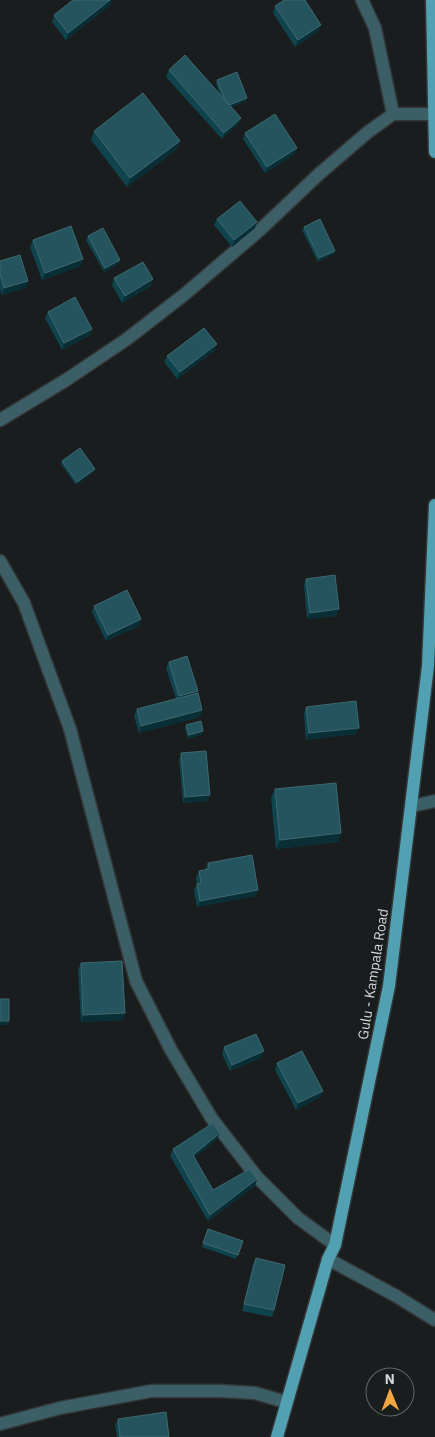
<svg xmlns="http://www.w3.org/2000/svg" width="435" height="1437" font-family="'IBM Plex Sans',sans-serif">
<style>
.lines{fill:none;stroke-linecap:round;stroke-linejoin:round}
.minor-casing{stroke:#333738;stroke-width:15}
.major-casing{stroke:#333738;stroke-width:15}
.minor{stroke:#3b5e67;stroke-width:12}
.major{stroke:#52a1b3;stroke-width:12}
.wall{fill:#0f444e}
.shaded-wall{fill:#0a2e35}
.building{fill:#24545d;stroke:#3f6870}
.labels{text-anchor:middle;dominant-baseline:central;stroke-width:4;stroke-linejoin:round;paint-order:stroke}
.street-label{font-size:14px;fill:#d3d5d6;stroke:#191d1e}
</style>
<rect width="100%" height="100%" fill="#191d1e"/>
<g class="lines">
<defs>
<path id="minor" d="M362,0L375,28L393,114
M0,420L66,380L127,339L185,294L261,229L319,174L368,132L393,114H434
M0,561L24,603L70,729L136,981L171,1050L212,1119L257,1177L298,1218L335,1245
M411,806L435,801
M328,1259L396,1296L435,1320
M0,1424L60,1408L151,1391H221L255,1393L286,1402"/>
<path id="major" d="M432,0L435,152
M277,1437L328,1259L335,1245L389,986L428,666L435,505"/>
</defs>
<use href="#minor" class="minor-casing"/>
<use href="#major" class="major-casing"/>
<use href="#minor" class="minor"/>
<use href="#major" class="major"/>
</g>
<path class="wall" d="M73,0H112L110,5L66,40L52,22L54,15Z
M275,6L319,31L295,47L273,13Z
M169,70L220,94L216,84L217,80L246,101L231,107L241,118L238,124L222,139L166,77Z
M94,131L180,141L176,150L127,187L91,140Z
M245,133L295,154L265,173L243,139Z
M217,219L255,228L232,247L214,225Z
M304,227L335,251L334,254L318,262L302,230Z
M88,236L119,264L104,272L86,240Z
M33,240L81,266L42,280L30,247Z
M0,261L26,288L2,295L0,289Z
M114,278L153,279L151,286L122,303L112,285Z
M48,312L92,329L89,336L62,350L45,318Z
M217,344L214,351L177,379L164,362L167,356Z
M62,461L95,469L94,472L76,485L61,464Z
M306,579L339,609L336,616L307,619L304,585Z
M94,606L141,619L139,626L106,641L92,612Z
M169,662L196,694L202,710L200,717L139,733L134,716L137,709L176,699L166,668Z
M306,707L356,734L306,740L304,713Z
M186,725L203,731L202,734L188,739L185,729Z
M181,753L210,795L207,801L183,803L179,760Z
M275,789L341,833L338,842L276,849L271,798Z
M208,863L256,896L197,907L194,890L197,884L196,878L199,871L205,870Z
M81,963L123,1020L81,1022L78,970Z
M224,1047L261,1058L230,1071L222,1054Z
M277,1063L323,1091L321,1097L296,1110L275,1070Z
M220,1133L217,1139L194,1158L213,1190L257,1179L255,1186L208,1221L170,1156L173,1149Z
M208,1229L243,1241L236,1259L202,1247Z
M256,1258L274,1310L272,1317L242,1311L253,1264Z
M118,1419L169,1437H117L115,1425Z"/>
<path class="shaded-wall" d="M110,0H112L110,5L66,40L68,33Z
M321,25L319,31L295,47L298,40Z
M247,98L246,101L226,109L227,106Z
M241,118L238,124L222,139L224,133Z
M180,141L176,150L127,187L130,178Z
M297,148L295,154L265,173L267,167Z
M257,222L255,228L232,247L234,240Z
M335,251L334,254L318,262L319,258Z
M83,259L81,266L42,280L45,273Z
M120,260L119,264L104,272L105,268Z
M153,279L151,286L122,303L125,296Z
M28,281L26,288L2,295L4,288Z
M92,329L89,336L62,350L64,343Z
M217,344L214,351L177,379L180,372Z
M95,469L94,472L76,485L77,482Z
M339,609L336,616L307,619L310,613Z
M141,619L139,626L106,641L108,635Z
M198,691L195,697L177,703L179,696Z
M202,710L200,717L139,733L141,726Z
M359,728L356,734L306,740L309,733Z
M203,731L202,734L188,739L189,735Z
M210,795L207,801L183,803L185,797Z
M341,833L338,842L276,849L280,840Z
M258,890L256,896L197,907L200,901Z
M125,1013L123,1020L81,1022L83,1015Z
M0,1021H9L8,1025H0Z
M264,1051L261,1058L230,1071L232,1065Z
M323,1091L321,1097L296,1110L298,1103Z
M220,1133L217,1139L190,1162L193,1155Z
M257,1179L255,1186L208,1221L210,1215Z"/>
<path class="building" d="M73,0H110L68,33L54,15Z
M284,0H305L321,25L298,40L275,6Z
M185,55L241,118L224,133L169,70Z
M237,72L247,98L229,105L225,100L217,80Z
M143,93L180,141L130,178L94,131Z
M275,114L297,148L267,167L245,133Z
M240,201L257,222L234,240L217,219Z
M320,219L335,251L319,258L304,227Z
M71,226L83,259L45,273L33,240Z
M103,228L120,260L105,268L88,236Z
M20,255L28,281L4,288L0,274V261Z
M143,262L153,279L125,296L114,278Z
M75,297L92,329L64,343L48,312Z
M204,328L217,344L180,372L167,356Z
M80,448L95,469L77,482L62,461Z
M335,575L339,609L310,613L306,579Z
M127,590L141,619L108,635L94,606Z
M187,656L198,691L179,696L169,662Z
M198,693L202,710L141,726L137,709Z
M356,701L359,728L309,733L306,707Z
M201,721L203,731L189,735L186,725Z
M206,751L210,795L185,797L181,753Z
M336,783L341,833L280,840L275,789Z
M252,855L258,890L200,901L197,884L201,883L199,871L209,869L208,863Z
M122,961L125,1013L83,1015L81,963Z
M0,999H9V1021H0Z
M256,1034L264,1051L232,1065L224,1047Z
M302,1051L323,1091L298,1103L277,1063Z
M213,1123L220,1133L193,1155L213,1190L250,1169L257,1179L210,1215L173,1149Z
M208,1229L243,1241L238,1255L203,1243Z
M256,1258L285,1265L274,1310L244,1304Z
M166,1412L169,1437H120L118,1419Z"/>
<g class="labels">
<g class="street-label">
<text transform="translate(373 974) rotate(-81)">Gulu - Kampala Road</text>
</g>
</g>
<g transform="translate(390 1392) rotate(359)"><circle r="24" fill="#191d1e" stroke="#636768"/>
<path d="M0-4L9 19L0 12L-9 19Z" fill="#f1a540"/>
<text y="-8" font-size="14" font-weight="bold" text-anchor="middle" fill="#d3d5d6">N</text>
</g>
</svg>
